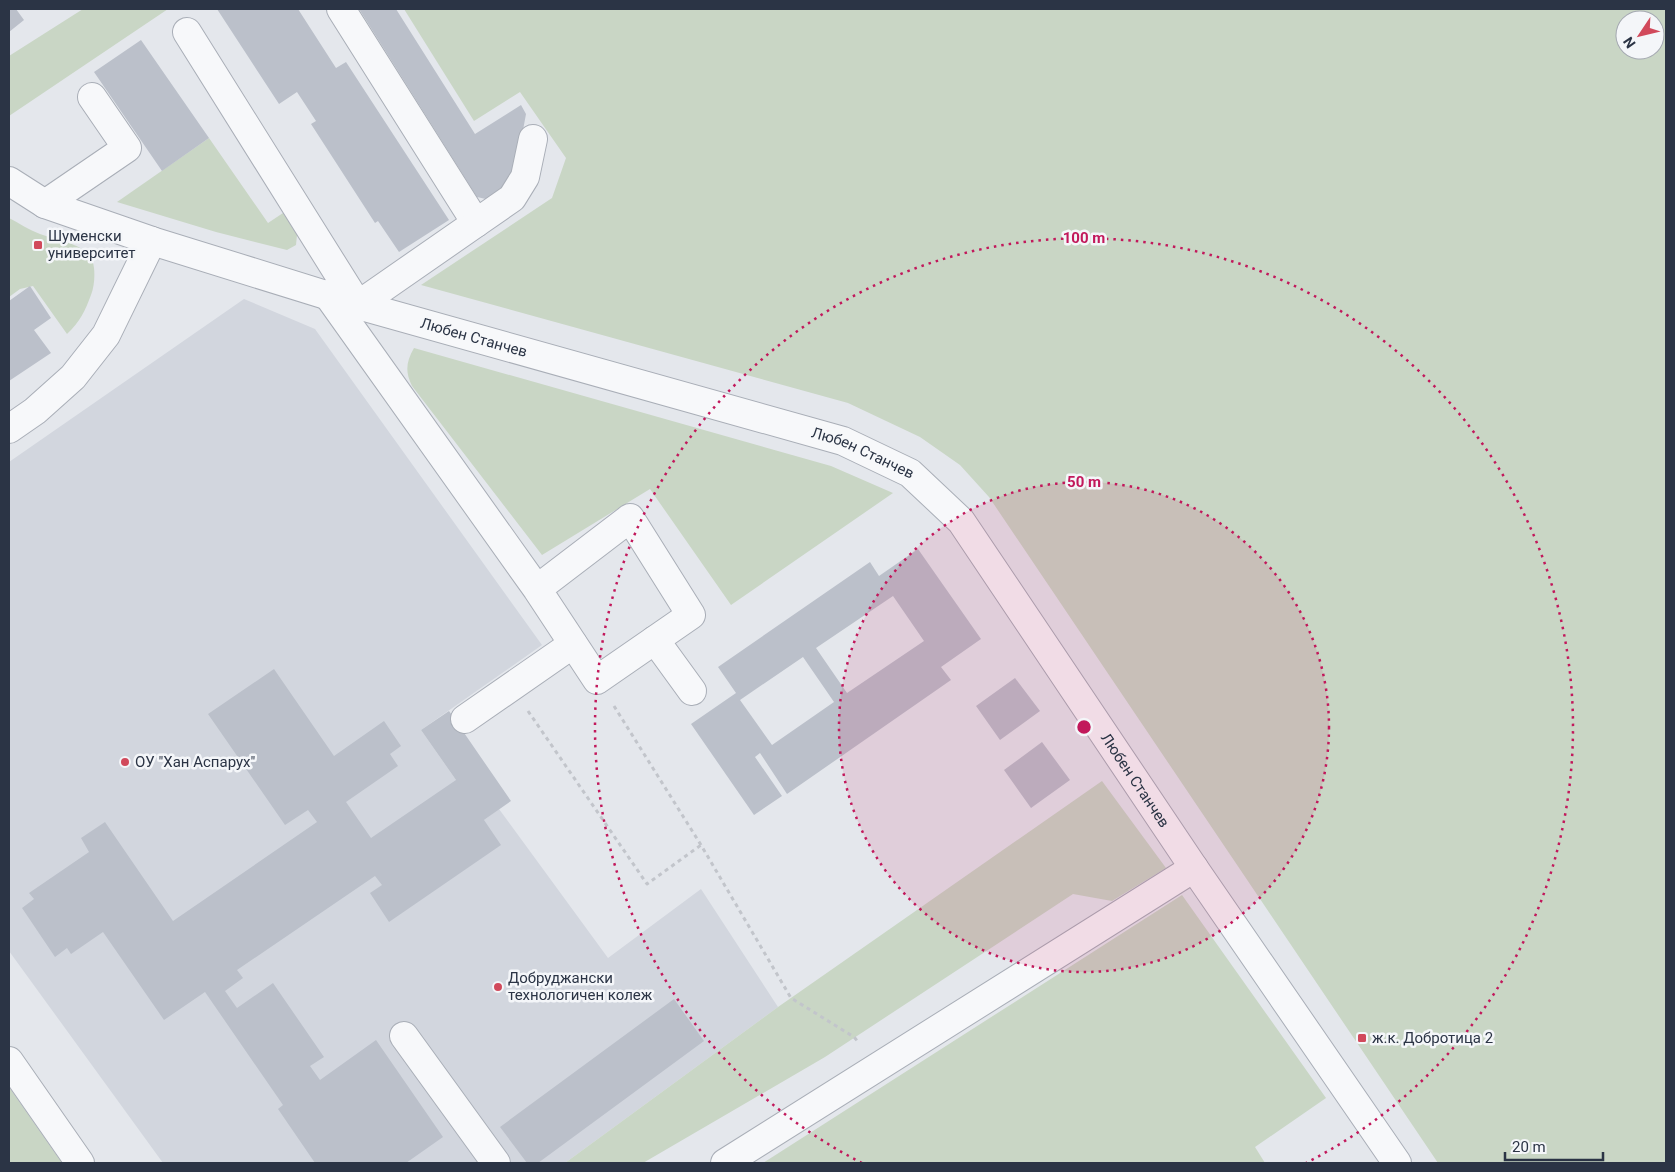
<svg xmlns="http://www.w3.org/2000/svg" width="1675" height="1172" font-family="Roboto,sans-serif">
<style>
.built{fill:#d2d6de}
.green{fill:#c9d6c5;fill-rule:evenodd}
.building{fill:#bbc0ca;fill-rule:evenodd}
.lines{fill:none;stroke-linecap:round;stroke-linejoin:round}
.minor-casing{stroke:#a9aeb7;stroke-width:30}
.path{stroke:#c2c5cb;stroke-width:3;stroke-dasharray:4 4;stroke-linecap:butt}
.minor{stroke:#f7f8fa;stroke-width:28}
.ring{fill:none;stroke:#c2185b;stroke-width:2.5;stroke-dasharray:2.5 5}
.poi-dot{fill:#d1495b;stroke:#f4f6f9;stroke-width:2}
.labels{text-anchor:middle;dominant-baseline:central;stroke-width:5;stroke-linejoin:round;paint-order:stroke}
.poi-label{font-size:15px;fill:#2b3445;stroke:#f4f6f9;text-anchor:start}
.street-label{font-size:15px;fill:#2b3445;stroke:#f4f6f9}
.centre{fill:#c2185b;stroke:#f4f6f9;stroke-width:2.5}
.ring-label{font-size:15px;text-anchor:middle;font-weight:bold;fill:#c2185b;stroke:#f4f6f9;stroke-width:5;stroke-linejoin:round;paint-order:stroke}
</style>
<rect width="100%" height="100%" fill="#e4e7ec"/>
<path class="built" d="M244,299L315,329L542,645L421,730L484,820L499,809L608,958L701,889L778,1007L565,1163H163L9,951V462Z"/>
<path class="green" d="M83,9H168L9,116V56Z
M404,9H1666V1162L1438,1163L989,497L960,465L920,437L848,403L421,285L552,198L566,158L520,92L474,121ZM1625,20H1655V50H1625Z
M209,138L268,223L283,213L297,235L296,245L287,250L216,232L117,202Z
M9,218C19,223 29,230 40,234C59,241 92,244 94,268C95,277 94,287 91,295C85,311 80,322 67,334L33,286L20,289L9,297Z
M414,348L831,466L893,493L731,605L650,489L542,555L412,386C405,372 406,362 414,348Z
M1102,781L1166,868L1112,901L1073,894L825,1057L643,1163H565L778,1007Z
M1182,895L1326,1098L1255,1147L1265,1163H763Z
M9,1087L62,1163H9Z"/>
<path class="building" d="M9,9H16L24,20L9,32Z
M217,9H298L336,68L346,62L449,220L399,252L378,221L375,223L311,124L316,121L297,92L279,104Z
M359,9H396L475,134L521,105L526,114L513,184L490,200L477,197Z
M141,40L209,138L162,171L94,72Z
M30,286L51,318L34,330L51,353L9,381V301Z
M918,549L981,639L941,667L951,680L787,794L760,753L755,757L782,796L754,815L691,724L736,693L718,667L870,562L879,576ZM893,596L924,641L847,693L816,648ZM803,657L834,702L772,745L740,700Z
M274,669L334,756L384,721L401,746L390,754L398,766L346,802L371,838L456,780L421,730L449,711L511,801L484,820L501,845L389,922L370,893L382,885L375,876L237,970L243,978L225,991L237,1008L273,983L324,1057L310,1066L320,1080L376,1040L443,1137L406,1163H315L278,1109L283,1105L205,992L164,1020L103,932L71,954L67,948L55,957L22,908L34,899L29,893L89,852L81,838L105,822L173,921L317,822L308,810L285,825L208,714Z
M1015,678L1040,711L1000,740L976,706Z
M1042,742L1070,780L1031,808L1004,770Z
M674,999L704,1041L538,1163H527L500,1127Z"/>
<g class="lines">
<defs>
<g id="minor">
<path d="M187,32L358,305L476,223L341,9"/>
<path id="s1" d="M9,181L45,204L152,241L358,305L843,441L910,473L961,521L1194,868L1397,1163"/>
<path d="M45,204L127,148L92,97"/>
<path d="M476,223L512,198L525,177L533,139"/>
<path d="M327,294L537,589L597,680L691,615L630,518L537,589"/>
<path d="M9,429L35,411L73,377L106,335L152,241"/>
<path d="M655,640L692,691"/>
<path d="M465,719L573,644"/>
<path d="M404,1036L496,1163"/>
<path d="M9,1061L80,1163"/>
<path d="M725,1163L1194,868"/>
</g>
</defs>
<use href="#minor" class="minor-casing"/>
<path class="path" d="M614,706L701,845L791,998L854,1037L859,1043
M528,711L647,884L701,845"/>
<use href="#minor" class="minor"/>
</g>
<circle cx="1084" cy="727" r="245" fill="#c2185b" fill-opacity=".12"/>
<g class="ring">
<circle cx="1084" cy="727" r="245"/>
<path d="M862 1163A489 489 0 1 1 1306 1163"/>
</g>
<g class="poi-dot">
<rect x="33" y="240" width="10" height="10" rx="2.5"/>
<circle cx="125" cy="762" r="5"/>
<circle cx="498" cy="987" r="5"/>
<rect x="1357" y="1033" width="10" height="10" rx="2.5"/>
</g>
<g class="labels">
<g class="poi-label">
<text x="48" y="236">Шуменски<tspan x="48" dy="17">университет</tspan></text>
<text x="135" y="762">ОУ "Хан Аспарух"</text>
<text x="508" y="978">Добруджански<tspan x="508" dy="17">технологичен колеж</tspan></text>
<text x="1372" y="1038">ж.к. Добротица 2</text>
</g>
<g class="street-label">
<text stroke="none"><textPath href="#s1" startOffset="492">Любен Станчев</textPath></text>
<text stroke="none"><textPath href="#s1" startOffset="898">Любен Станчев</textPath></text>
<text stroke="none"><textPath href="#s1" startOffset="1332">Любен Станчев</textPath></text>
</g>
</g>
<circle cx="1084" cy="727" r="8" class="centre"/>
<g class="ring-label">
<text x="1084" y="243">100 m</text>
<text x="1084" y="487">50 m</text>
</g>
<rect width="1675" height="1172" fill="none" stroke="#2b3445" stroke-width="20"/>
<g transform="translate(1640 35) rotate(235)"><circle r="24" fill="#f4f6f9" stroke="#a4a8b1"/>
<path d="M0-4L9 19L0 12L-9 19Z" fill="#d1495b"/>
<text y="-8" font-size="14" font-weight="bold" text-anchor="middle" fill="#2b3445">N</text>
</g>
<path d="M1505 1152v8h98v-8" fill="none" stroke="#2b3445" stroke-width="2.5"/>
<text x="1512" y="1152" font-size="15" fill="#2b3445" stroke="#f4f6f9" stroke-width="4" paint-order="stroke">20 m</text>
</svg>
